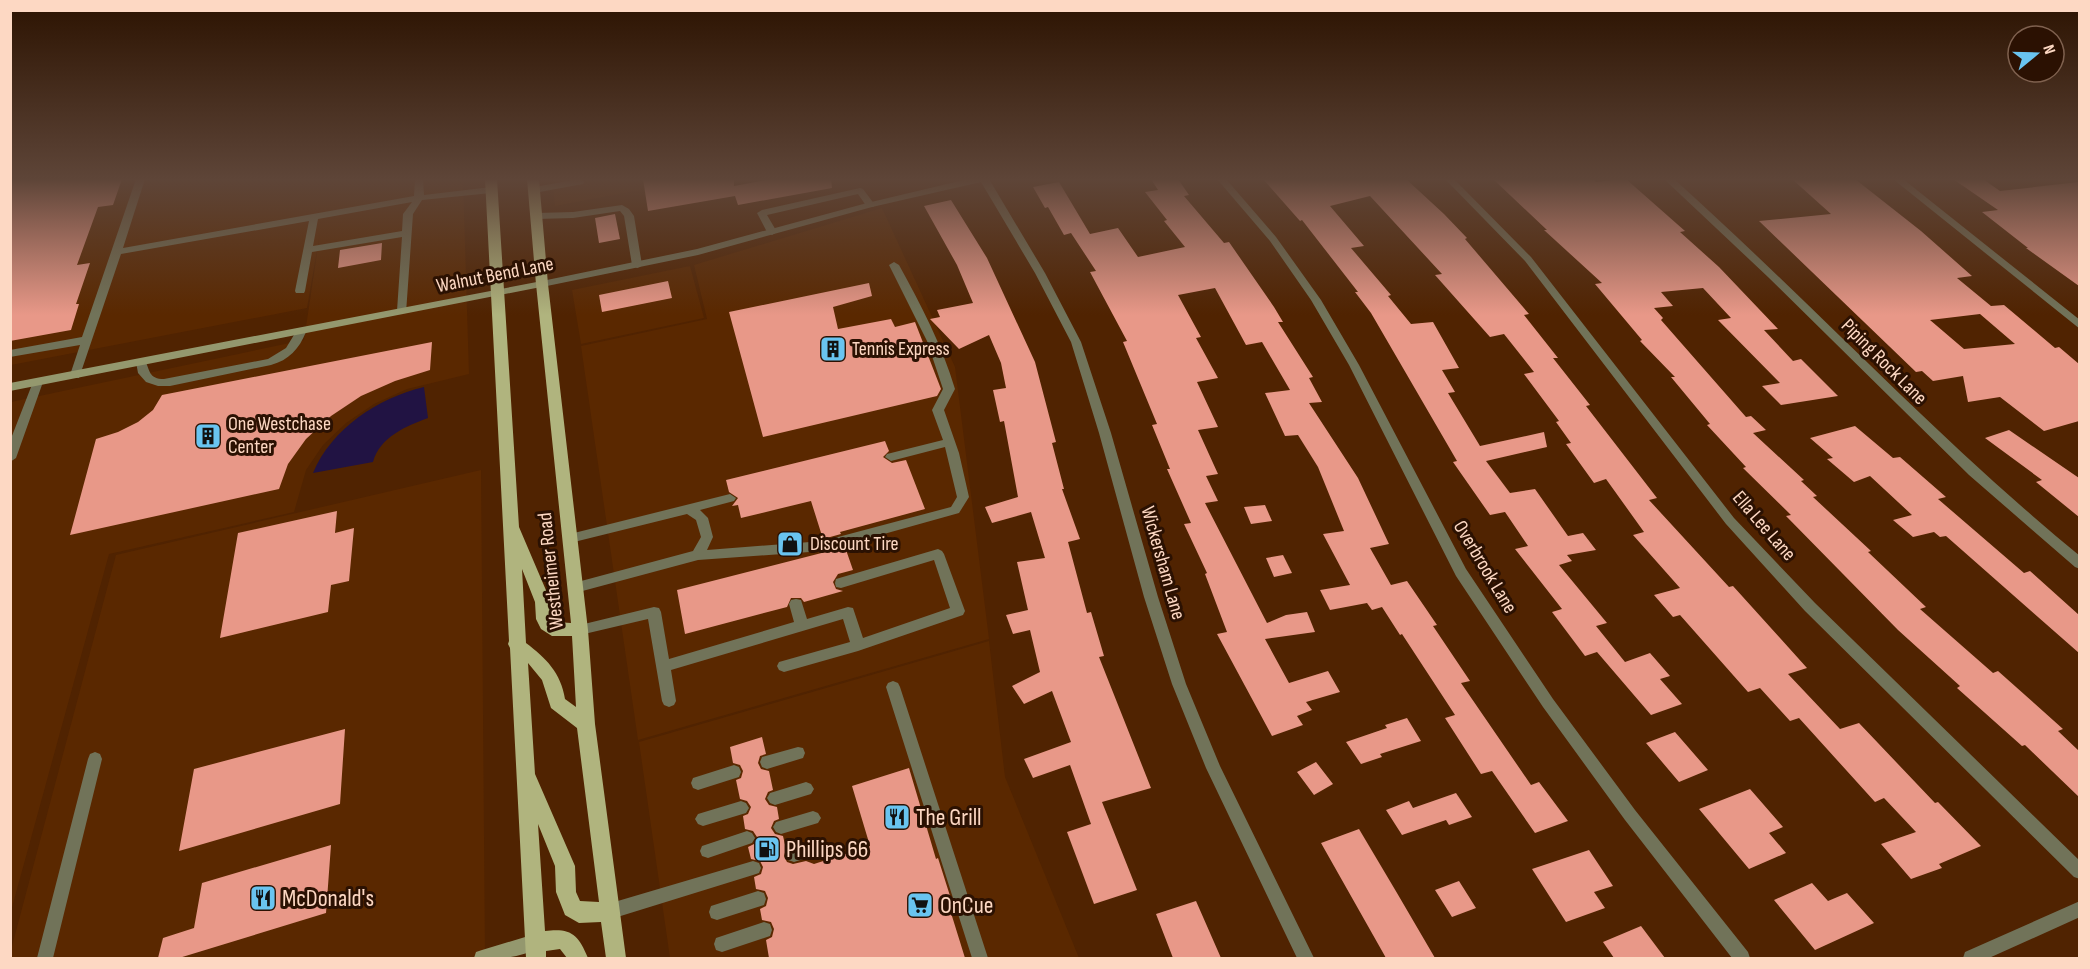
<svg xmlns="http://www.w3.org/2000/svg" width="2090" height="969" font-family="'Sofia Sans Condensed',sans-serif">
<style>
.built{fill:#5a2800}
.water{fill:#211343}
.building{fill:#e89888;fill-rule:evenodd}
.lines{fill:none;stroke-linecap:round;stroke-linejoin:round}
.lane{fill:#717359;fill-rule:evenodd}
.street{fill:#717359;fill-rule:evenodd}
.secondary{fill:#94986e;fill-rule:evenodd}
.primary{fill:#b0b47e;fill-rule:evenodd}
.labels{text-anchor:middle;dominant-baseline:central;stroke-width:6;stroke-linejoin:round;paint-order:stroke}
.street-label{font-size:20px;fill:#fdd8c3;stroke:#2b1102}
.poi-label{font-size:20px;fill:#fdd8c3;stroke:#2b1102;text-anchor:start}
.near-poi-label{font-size:24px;fill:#fdd8c3;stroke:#2b1102;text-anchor:start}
</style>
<rect width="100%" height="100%" fill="#502301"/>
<path class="built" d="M11,179H463L469,374L407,389L374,404L346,423L323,445L306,470L294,512L109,554L11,911V402L304,340L320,233L307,308L11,365Z
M552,179H699L555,206Z
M882,208L955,367L989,639L638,740L581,346L707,319L694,265Z
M690,266L704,318L581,344L572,290Z
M481,470L485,958H11V950L116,555Z
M989,641L1005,777L1079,958H670L639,742Z"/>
<path class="water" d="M424,387L428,418C406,426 380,437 373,462L313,473C332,428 378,398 424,387Z"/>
<path class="building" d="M10,179H122L113,205L98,207L77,265L90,263L76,304H79L71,330L10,341Z
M643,179H734V186L773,179H831L832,188L738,205L735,196L648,211Z
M1151,179H1178L1189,195L1184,196L1224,243L1229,242L1274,307L1283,322H1278L1313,377L1309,378L1322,402L1309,403L1358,478L1389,544L1370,548L1391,585L1407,581L1437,625L1433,626L1470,681L1461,683L1531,785L1539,782L1568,821L1535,833L1492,771L1481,774L1445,718L1455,715L1402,634L1400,635L1382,607L1372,610L1367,603L1330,610L1320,590L1350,585L1323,534L1344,531L1318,467L1298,435L1285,436L1265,393L1290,390L1262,342L1246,345L1215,288L1178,295L1201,337L1196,338L1218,378L1197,382L1218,427L1198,430L1218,474L1206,476L1218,501L1205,503L1267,623L1286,615L1307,612L1315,632L1265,639L1289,683L1328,671L1340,692L1306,702L1312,710L1297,716L1303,725L1272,736L1217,634L1227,632L1205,574L1207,573L1184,524L1191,523L1167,469H1170L1152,425L1157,424L1123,342L1127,341L1090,272L1096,271L1071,233L1064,235L1048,207L1045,208L1033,187L1059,182L1090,234L1118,228L1138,257L1185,247L1164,221L1167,220L1145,192L1158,190Z
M1263,179H1406L1444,214L1467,238L1465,239L1529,314L1524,315L1558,358H1553L1590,405L1586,406L1657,498L1649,500L1729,587L1733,586L1807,668L1788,674L1840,729L1859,723L1935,803L1938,802L1981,846L1939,864L1942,868L1911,879L1881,844L1916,832L1884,798L1875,802L1799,718L1790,721L1760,688L1748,692L1680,615L1673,617L1654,595L1680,588L1633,535L1644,532L1606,479L1594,483L1566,444L1571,443L1556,422L1559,421L1524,374L1534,372L1504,334L1490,337L1435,275L1442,274L1370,196L1330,206L1364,246L1351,248L1391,295L1388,296L1411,324L1433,322L1459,368L1442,370L1455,392L1448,393L1480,446L1544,432L1547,447L1486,461L1510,493L1535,489L1568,536L1583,533L1596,550L1567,555L1572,561L1559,565L1607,623L1596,626L1625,662L1650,653L1670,676L1660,679L1682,704L1651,715L1597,652L1585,656L1552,612L1562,609L1515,549L1528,546L1505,512L1490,515L1453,462L1457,461L1371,313L1355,292H1358L1302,220L1300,221Z
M1493,179H1593L1596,182L1626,179L1685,231L1680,232L1719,267L1778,329L1764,330L1793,361L1801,359L1838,396L1781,405L1762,386L1780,383L1718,320L1731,318L1703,288L1661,292L1673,306L1654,308L1663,318L1661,320L1746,417L1751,416L1766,430L1753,433L1804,480L1801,481L1817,496L1813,497L1871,551L1868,552L1926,607L1920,609L1993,673L1998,671L2063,729L2058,731L2079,751V797L2025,745L2022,746L1957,688L1960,686L1898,630L1786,516L1791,515L1743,468L1746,467L1707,425L1710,424L1671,377H1675L1640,341L1642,340L1595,284L1602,283L1544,230H1547Z
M1792,179H1855L1921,231L1972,276L1957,278L1991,306L2004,305L2055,348L2059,347L2079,364V421L2044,431L2000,397L1968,402L1963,376L1933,381L1922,371L1916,372L1759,221L1831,214ZM1980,314L2015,344L1964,349L1930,320Z
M1953,179H1983L2000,191L2079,182V286L2026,248H2028L1982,212L1998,210Z
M951,200L987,258L1035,362L1056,442L1052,443L1064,489H1062L1080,539L1068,542L1087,613L1091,612L1104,656L1099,657L1151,788L1102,802L1137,890L1094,904L1067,832L1091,824L1070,765L1033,778L1024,759L1071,742L1052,691L1024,704L1012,686L1040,672L1030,630L1013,634L1006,615L1028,610L1017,562L1045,558L1031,512L992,523L985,507L1018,497L1004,421L1000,422L993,390L1006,388L1001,363L989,335L959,349L930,319L940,317L937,310L973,303L957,265L924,206Z
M615,214L620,239L599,243L595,218Z
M382,243L381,260L338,268L340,250Z
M668,281L672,298L602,312L599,295Z
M869,283L872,296L833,307L838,329L891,319L895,327L915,322L941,389L937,396L763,437L729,312Z
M432,342L430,370L395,381L361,396L331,416L306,439L288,464L279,489L70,535L96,439L118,432L138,422L153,410L162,395Z
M1855,426L1893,458L1900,457L1946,497L1938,499L2024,573L2030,571L2079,615V653L1946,536L1940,537L1934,532L1913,537L1893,520L1912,515L1870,476L1854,482L1827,459L1833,458L1810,438Z
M2009,430L2079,478V517L2036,482L2042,480L1985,438Z
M885,441L889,451L883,457L892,463L906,460L925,509L840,532L841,534L823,539L811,501L741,518L738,505L732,506L738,498L729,492L726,480Z
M1265,505L1272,521L1251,524L1244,507Z
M337,511L335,533L354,528L349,581L331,585L328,612L220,638L238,533Z
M845,547L853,570L838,574L833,582L836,589L843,591L804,602L801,598H791L787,607L685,634L677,590Z
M1283,555L1292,573L1274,577L1266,558Z
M1407,718L1421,741L1380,754L1382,757L1361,764L1346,742L1387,728L1385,725Z
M345,729L340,804L179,851L194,769Z
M1675,732L1708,770L1679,782L1646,743Z
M762,737L766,754L760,756L758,763L761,769L769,771L773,790L768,792L765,799L769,805L777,807L779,819L774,821L771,828L775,834L783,836L786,849L784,856L787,862L793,864L806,861L814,864L870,846L852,786L909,768L936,859L938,858L951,899L947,900L965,958H769L766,940L772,937L774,929L771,922L762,920L760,909L766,906L768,898L765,891L756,889L754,877L761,874L763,867L760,861L751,859L748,847L754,844L757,837L753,831L745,829L743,816L748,814L751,807L747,801L740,799L736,780L741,778L743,771L740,765L733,763L730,747Z
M1316,762L1333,784L1314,795L1297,772Z
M1750,789L1783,827L1769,833L1786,853L1749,869L1699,809Z
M1456,793L1472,817L1449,825L1446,820L1402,835L1386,810L1409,801L1413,808Z
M1359,829L1397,893L1435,958H1386L1321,843Z
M331,845L326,913L179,958H158L163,938L194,928L202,883Z
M1589,850L1613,886L1594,892L1605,908L1566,922L1532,869Z
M1459,881L1476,908L1452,917L1435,890Z
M1812,883L1828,901L1847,893L1874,923L1815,950L1774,900Z
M1196,901L1221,958H1173L1156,914Z
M1641,926L1665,958H1614L1603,942Z"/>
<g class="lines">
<path class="lane" d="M136,179H145L123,248L414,196L415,179H423L424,195L491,187L496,190L491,193L422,200L413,214L406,313H398L397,311L402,237L312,252L305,291L304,293H296L295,291L309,221L121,254L79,378H71L70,375L80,345L10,357V350L82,337ZM412,202L403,214L402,231L313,246L318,219Z
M580,179L584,182L583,184L534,193L529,190L534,187Z
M860,188L863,189L875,205L873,207H867L858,194L767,215L777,232L772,235L767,232L757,213L762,210Z
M622,205L629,209L634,216L642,265L640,267L637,268L632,265L624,216L620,211L573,218L536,219L531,216L536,213L573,212Z
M894,262L899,265C921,305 942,345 955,389L944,410L959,453L969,497L959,513L823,551L698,560L575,593L570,592L568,588L570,584L693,551L701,537L696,520L687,514L570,543L566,541L564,538L566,535L730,494L736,498L734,501L700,510L708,518L713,537L707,550L823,541L951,507L957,497L945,447L891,461L885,457L887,454L943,440L932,410L943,389L927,341L889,265Z
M301,329L306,332C299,349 289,360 271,365L170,386H158L146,382L138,373L136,362L137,360H145C150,371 149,379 164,379L268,359L286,348L297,330Z
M38,378L43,382L16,458L10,462V441L33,382Z
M938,549L942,551L944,554L965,611L963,615L858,651L784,672L779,670L777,666L779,662L850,642L843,619L671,670L676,701L674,705L669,707L664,705L662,701L648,619L580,635L575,634L573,630L575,626L580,625L654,607L659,608L661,612L669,659L794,622L789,604L791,600L796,599L801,600L807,619L848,607L853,608L863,638L950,608L934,560L841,588L836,587L835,583L836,579Z
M893,681L898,683L900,687L988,958H972L886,687L888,683Z
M798,747L803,748L805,753L803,758L767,769L762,767L760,762L762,757Z
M95,752L100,754L102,759L53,958H37L88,759L90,754Z
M734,765L739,767L741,772L739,777L698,790L693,788L691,783L693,778Z
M806,782L811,784L814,789L811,794L775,805L770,803L767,798L770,793Z
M741,801L746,803L749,808L746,813L703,826L698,824L695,819L698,814Z
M813,811L818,813L821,818L818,823L781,834L776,832L773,827L776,822Z
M747,831L752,833L755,838L752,843L708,858L702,856L700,851L702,846Z
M819,840L825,842L827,847L825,852L794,862L788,860L786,855L788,850Z
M753,861L759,863L761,868L759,873L753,875L611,919L605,917L603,911L605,905L611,903Z
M758,891L764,893L766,899L764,905L717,920L711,918L709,912L711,906Z
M764,922L770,924L772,930L770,936L722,952L716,950L714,944L716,938Z"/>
<path class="street" d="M968,179H989L1045,273L1081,342L1111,433L1158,597L1186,684L1220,766L1314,958H1297L1206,768L1172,684L1144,597L1099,433L1071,342L1035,273L981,182L872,207L698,255L542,287L537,284L542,281L697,249L867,203Z
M1217,179H1226L1276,237L1321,300L1359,365L1466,569L1553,699L1635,810L1748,952L1750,958H1732L1625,820L1543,707L1456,576L1349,365L1311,300L1270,241Z
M1445,179H1454L1531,257L1734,518L1815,603L2080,861V879L2074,877L1805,611L1726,524L1525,261Z
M1664,179H1674C1811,302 1937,439 2080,556V569L2075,567L1969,475L1768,277Z
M1893,179H1903L2080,320V329Z
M2080,901V917L1989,958H1963L1965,952Z"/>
<path class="secondary" d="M542,281L547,284L546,286L10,391V383Z
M535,934L541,936L543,942L541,948C519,957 497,961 474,958L476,952L482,950Z"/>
<path class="primary" d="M485,179H497L519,527L551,602L552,618L556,622L571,623L536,284L527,179H539L548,284L588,630L595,724L626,958H606L601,922L579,923L565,915L556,892L555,866L538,824L545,931C571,928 578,934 588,958H567L560,949L546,951V958H526L510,648L508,644L509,641ZM522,569L535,602L536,619L541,629L552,636H572L576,707L565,699C561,673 546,658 526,643ZM528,663L542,680L551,708L577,728L599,902L580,901L576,892L575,866L535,774Z"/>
</g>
<linearGradient id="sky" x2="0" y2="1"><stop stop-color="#2c1301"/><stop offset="0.57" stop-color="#5e4538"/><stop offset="1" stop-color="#5e4538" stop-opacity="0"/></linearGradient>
<rect width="2090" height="315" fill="url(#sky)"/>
<defs>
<symbol id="building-square" viewBox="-11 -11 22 22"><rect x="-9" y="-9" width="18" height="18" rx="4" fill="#69c4f0" stroke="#2b1102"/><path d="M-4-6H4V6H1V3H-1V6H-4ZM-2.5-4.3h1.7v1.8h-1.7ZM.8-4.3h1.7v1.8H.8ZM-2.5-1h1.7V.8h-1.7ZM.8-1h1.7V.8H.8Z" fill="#111"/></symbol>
<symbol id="shop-square" viewBox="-11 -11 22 22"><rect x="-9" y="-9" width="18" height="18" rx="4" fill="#69c4f0" stroke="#2b1102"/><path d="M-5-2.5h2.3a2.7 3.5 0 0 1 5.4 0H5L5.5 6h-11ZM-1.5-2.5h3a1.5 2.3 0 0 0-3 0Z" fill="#111"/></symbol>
<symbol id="restaurant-square" viewBox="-11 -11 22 22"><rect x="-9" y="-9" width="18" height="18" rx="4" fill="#69c4f0" stroke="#2b1102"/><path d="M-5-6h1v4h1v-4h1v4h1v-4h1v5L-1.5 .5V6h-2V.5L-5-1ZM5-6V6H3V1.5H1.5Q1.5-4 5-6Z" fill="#111"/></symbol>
<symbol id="fuel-square" viewBox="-11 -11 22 22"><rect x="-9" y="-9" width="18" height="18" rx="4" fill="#69c4f0" stroke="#2b1102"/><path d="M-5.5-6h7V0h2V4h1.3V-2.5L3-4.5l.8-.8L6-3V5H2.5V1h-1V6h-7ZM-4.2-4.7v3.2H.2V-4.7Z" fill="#111"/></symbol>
<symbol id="supermarket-square" viewBox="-11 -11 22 22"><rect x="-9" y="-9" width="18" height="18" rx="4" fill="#69c4f0" stroke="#2b1102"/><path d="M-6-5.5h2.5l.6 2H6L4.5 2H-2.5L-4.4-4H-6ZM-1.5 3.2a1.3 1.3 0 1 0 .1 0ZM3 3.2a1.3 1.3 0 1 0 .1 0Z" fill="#111"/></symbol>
</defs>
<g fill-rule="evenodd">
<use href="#building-square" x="818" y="334" width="30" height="30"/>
<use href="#building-square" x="193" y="421" width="30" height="30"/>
<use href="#shop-square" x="775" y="529" width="30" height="30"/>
<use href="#restaurant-square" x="882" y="802" width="30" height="30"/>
<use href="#fuel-square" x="752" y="834" width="30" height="30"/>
<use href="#restaurant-square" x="248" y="883" width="30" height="30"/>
<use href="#supermarket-square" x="905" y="890" width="30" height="30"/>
</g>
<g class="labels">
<g class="street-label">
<text transform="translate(495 275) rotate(-11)">Walnut Bend Lane</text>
<text transform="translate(1884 362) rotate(45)">Piping Rock Lane</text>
<text transform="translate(1764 526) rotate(49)">Ella Lee Lane</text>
<text transform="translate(1163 563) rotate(74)">Wickersham Lane</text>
<text transform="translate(1485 567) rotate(59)">Overbrook Lane</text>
<text transform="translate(551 571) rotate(-96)">Westheimer Road</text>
</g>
<g class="poi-label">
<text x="852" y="349">Tennis Express</text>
<text x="228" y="424">One Westchase<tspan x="228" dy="23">Center</tspan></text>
<text x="810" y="544">Discount Tire</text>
</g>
<g class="near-poi-label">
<text x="916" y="817">The Grill</text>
<text x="786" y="849">Phillips 66</text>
<text x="282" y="898">McDonald's</text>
<text x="940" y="905">OnCue</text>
</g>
</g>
<rect width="2090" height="969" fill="none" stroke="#fdd8c3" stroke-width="24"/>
<g transform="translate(2036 54) rotate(71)"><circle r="28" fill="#2b1102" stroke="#7f614f" stroke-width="1.5"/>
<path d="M0-4.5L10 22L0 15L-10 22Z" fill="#69c4f0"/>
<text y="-9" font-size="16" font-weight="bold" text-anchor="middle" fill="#fdd8c3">N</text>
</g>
</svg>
